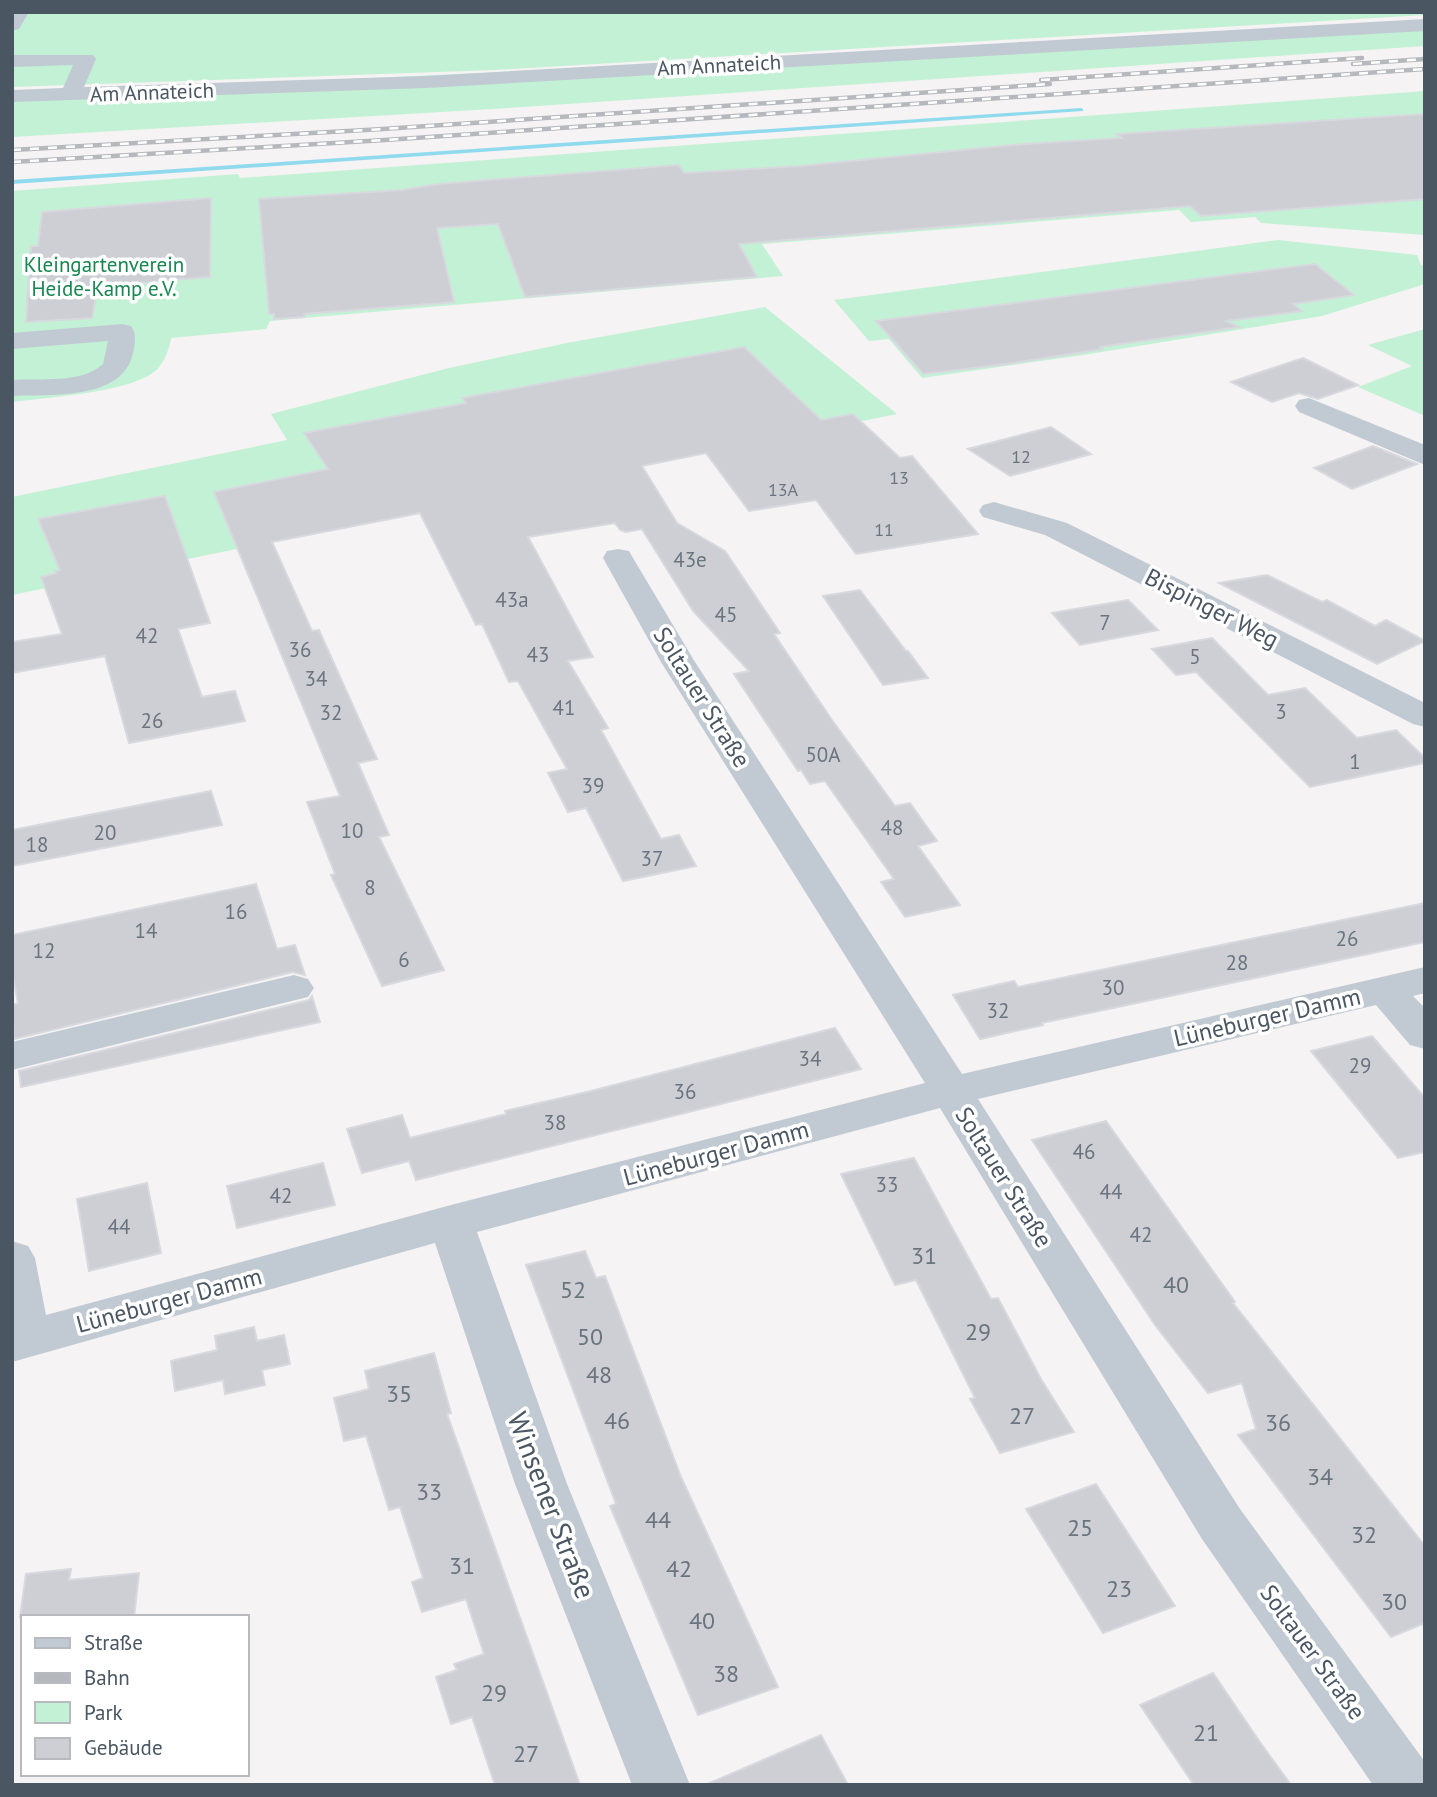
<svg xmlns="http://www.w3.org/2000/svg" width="1437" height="1797" font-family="'PT Sans',sans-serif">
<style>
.green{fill:#c3f1d5}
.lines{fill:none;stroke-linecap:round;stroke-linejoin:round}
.stream{fill:#90daee;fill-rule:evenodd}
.building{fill:#cdcfd5;stroke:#d7d9de;stroke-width:2}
.minor{fill:#c1cad2;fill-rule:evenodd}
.rail-casing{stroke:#b5b8bd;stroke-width:4.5}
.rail{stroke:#fff;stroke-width:2.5;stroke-dasharray:9;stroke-linecap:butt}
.labels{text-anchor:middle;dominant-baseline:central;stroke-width:7;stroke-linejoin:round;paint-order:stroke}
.far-number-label{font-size:18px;fill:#6b747e}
.far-street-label{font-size:21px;fill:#4a5661;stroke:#fff}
.far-park-label{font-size:21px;fill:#17864f;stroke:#fff}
.number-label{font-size:21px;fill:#6b747e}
.street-label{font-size:24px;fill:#4a5661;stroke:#fff}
.near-number-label{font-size:24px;fill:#6b747e}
.near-street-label{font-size:28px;fill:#4a5661;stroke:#fff}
</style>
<rect width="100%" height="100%" fill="#f5f3f3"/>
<path class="green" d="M12,12H1425V15L494,70L12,87Z
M1425,28V46L493,109L12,137V95Z
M1425,91V235L1261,223L1255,217L1191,222L1179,210L762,244L783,276L270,321L266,329L171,338C170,348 163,366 154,372C126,393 49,397 12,402V191L238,174L240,178Z
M1278,240L1417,255L1421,265L1425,266V284L1322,316L1083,355L922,378L889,339L869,341L834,300Z
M765,307L897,414L12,595V497L287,440L271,414L449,368L567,343Z
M1425,329V416L1358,387L1412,366L1368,345Z"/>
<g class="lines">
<path class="stream" d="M1081,108L1083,109V111L12,184V180Z"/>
</g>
<path class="building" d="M1425,114V199L1201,216L1190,206L739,244L757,277L525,297L498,224L437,228L454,302L304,314V317L274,319V314H269L259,199L402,190L438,184L679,165L684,173L800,166L1024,144L1122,138L1117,134Z
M211,198L210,277L98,286L92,318L26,322L31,246H38L42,212Z
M1315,264L1354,295L1293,304L1302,311L1226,321L1239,327L1100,347L1102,349L1007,364L923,374L876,321Z
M744,347L821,420L853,414L900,458L912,456L978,534L856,554L816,500L749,511L706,453L642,466L677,523L725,551L780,633L774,634L832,720L895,806L910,803L937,841L918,846L960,905L905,917L881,882L894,879L825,781L810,784L801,770L798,771L734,674L749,671L693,611L642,529L626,532L620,530L615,523L528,537L593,657L568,661L608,728L601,730L661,839L679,835L696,866L623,881L586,808L568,812L548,773L567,769L518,681L509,682L482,624L476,625L420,513L272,542L312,631L319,630L377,759L358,763L389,835L379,837L444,970L382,986L331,875L335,874L307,802L340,796L214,492L328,469L304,433L466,403L462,398Z
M1303,358L1358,385L1318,399L1299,393L1272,402L1231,382Z
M1051,427L1091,454L1010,476L968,449Z
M1373,446L1417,464L1352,489L1314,468Z
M165,496L210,623L178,629L202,697L235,691L245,721L129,743L105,656L12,673V642L62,634L41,577L56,573L55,571L60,570L38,519Z
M1267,575L1322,602L1327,600L1375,626L1386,620L1425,641L1377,664L1219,583Z
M860,590L906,651H908L928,678L883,685L823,596Z
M1128,600L1158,630L1080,645L1052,613Z
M1212,638L1268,695L1305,688L1357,738L1396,730L1425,758V763L1310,787L1196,672L1176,675L1152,649Z
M211,791L222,825L12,866V830Z
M256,884L277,949L295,945L305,975L293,972L14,1039L12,1005L18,1003L12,971V935Z
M1425,903V942L1042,1023L1043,1025L980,1039L953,995L1014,981L1018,987Z
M312,996L320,1022L21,1087L19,1071L309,1000Z
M835,1028L861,1069L416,1180L409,1161L362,1173L347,1129L402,1115L410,1138L506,1114L505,1111L587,1092Z
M1372,1036L1425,1098V1152L1398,1158L1311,1051Z
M1106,1121L1235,1302L1233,1303L1425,1546V1623L1391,1637L1238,1435L1256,1429L1242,1383L1208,1393L1155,1325L1032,1140Z
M914,1158L991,1299L998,1298L1041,1379L1074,1432L1000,1453L970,1399L975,1398L916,1280L895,1285L841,1174Z
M323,1163L335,1205L237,1228L227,1186Z
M147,1183L161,1253L89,1271L77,1199Z
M585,1251L596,1278L605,1276L681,1477L778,1687L698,1715L610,1506L616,1504L526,1265Z
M254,1327L257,1341L284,1335L290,1364L262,1370L265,1385L225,1394L223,1380L175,1391L171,1361L217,1350L215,1336Z
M434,1353L451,1413L447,1414L580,1785H495L472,1717L451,1724L436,1677L457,1670L454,1664L484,1654L466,1599L422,1612L412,1582L423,1578L400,1507L389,1510L366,1436L344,1441L334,1398L369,1389L365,1371Z
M1096,1484L1175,1606L1103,1633L1026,1509Z
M71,1569L69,1580L139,1573L134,1617H20L26,1574Z
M1213,1673L1260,1742L1291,1785H1194L1140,1705Z
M821,1735L848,1785H705Z"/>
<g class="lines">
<path class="minor" d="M12,12H29L19,29L12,31Z
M1425,19V31L426,88L12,102V90L63,88L73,65L12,67V55H93L96,59L84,87L426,76Z
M122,324L131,326C137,334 135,344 133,353C123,401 50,394 12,396V380C39,378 82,384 103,364L108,341L12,349V333Z
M1309,398L1425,445V465L1299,412L1295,406L1299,400Z
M994,502L1067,523L1425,703V727L1413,724L1045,535L983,517L979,511L983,505Z
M618,549L629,551L633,558L695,662L962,1074L1425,967V993L1413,996L1425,1008V1049L1410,1045L1376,1005L978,1099L1240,1509L1425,1762V1785H1373L1202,1539L940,1108L477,1232L567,1484L690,1785H632L515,1484L435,1243L12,1362V1241L28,1246L35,1258L46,1315L451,1205L925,1083L661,662L603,558L607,551Z
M294,975L308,979L314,988L308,997L12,1070V1042Z"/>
<defs>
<path id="rail" d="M1353,64L1425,59
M1041,80L1362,58
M12,150L383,129L1050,84
M12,162L385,140L1425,69"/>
</defs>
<use href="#rail" class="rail-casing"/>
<use href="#rail" class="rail"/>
</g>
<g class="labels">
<g class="far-number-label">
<text x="1021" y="456">12</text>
<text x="899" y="477">13</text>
<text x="783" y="489">13A</text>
<text x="884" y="529">11</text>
</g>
<g class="far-street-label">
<text transform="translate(719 65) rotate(-3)">Am Annateich</text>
<text transform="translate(152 92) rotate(-2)">Am Annateich</text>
</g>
<g class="far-park-label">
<text x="104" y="264">Kleingartenverein<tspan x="104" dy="24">Heide-Kamp e.V.</tspan></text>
</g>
<g class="number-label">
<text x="690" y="559">43e</text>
<text x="512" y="599">43a</text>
<text x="726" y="614">45</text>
<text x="1105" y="622">7</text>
<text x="147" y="635">42</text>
<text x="300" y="649">36</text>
<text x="538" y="654">43</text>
<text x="1195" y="656">5</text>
<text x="316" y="678">34</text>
<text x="564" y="707">41</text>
<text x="1281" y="711">3</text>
<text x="331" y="712">32</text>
<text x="152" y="720">26</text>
<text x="823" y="754">50A</text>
<text x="1355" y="761">1</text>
<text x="593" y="785">39</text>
<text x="892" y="827">48</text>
<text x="352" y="830">10</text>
<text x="105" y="832">20</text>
<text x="37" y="844">18</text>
<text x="652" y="858">37</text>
<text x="370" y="887">8</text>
<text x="236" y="911">16</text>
<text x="146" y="930">14</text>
<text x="1347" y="938">26</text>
<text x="44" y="950">12</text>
<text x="404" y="959">6</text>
<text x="1237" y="962">28</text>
<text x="1113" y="987">30</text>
<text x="998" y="1010">32</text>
<text x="810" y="1058">34</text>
<text x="1360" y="1065">29</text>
<text x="685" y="1091">36</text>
<text x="555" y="1122">38</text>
<text x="1084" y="1151">46</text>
<text x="887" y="1184">33</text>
<text x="1111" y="1191">44</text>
<text x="281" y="1195">42</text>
<text x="119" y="1226">44</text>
<text x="1141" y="1234">42</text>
</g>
<g class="street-label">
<text transform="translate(1212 608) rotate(27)">Bispinger Weg</text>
<text transform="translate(702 697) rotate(58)">Soltauer Straße</text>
<text transform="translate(1267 1017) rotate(-13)">Lüneburger Damm</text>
<text transform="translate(716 1153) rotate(-15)">Lüneburger Damm</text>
<text transform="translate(1004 1177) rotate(58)">Soltauer Straße</text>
<text transform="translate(169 1300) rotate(-15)">Lüneburger Damm</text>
<text transform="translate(1313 1652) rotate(54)">Soltauer Straße</text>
</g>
<g class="near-number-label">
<text x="924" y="1255">31</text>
<text x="1176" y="1284">40</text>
<text x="573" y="1289">52</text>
<text x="978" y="1331">29</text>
<text x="590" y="1336">50</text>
<text x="599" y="1374">48</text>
<text x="399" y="1393">35</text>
<text x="1022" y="1415">27</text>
<text x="617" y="1420">46</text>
<text x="1278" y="1422">36</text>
<text x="1320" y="1476">34</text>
<text x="429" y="1491">33</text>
<text x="658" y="1519">44</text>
<text x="1080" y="1527">25</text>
<text x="1364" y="1534">32</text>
<text x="462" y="1565">31</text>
<text x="679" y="1568">42</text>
<text x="1119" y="1588">23</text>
<text x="1394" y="1601">30</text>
<text x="702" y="1620">40</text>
<text x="726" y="1673">38</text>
<text x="494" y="1692">29</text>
<text x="1206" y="1732">21</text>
<text x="526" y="1753">27</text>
</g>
<g class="near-street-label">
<text transform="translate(552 1505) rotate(69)">Winsener Straße</text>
</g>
</g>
<rect width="1437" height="1797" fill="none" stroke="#4a5661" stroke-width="28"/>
<rect x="21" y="1615" width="228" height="161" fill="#ffffff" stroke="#b7bbc0" stroke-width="2"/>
<rect x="35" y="1638" width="35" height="10" fill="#c1cad2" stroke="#b7bbc0" stroke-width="2"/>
<text x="84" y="1650" font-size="21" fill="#4a5661">Straße</text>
<rect x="35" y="1673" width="35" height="10" fill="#b5b8bd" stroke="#b7bbc0" stroke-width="2"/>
<text x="84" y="1685" font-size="21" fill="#4a5661">Bahn</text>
<rect x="35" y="1702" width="35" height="21" fill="#c3f1d5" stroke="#b7bbc0" stroke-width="2"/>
<text x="84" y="1720" font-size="21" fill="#4a5661">Park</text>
<rect x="35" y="1738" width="35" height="21" fill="#cdcfd5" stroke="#b7bbc0" stroke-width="2"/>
<text x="84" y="1755" font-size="21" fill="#4a5661">Gebäude</text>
</svg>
